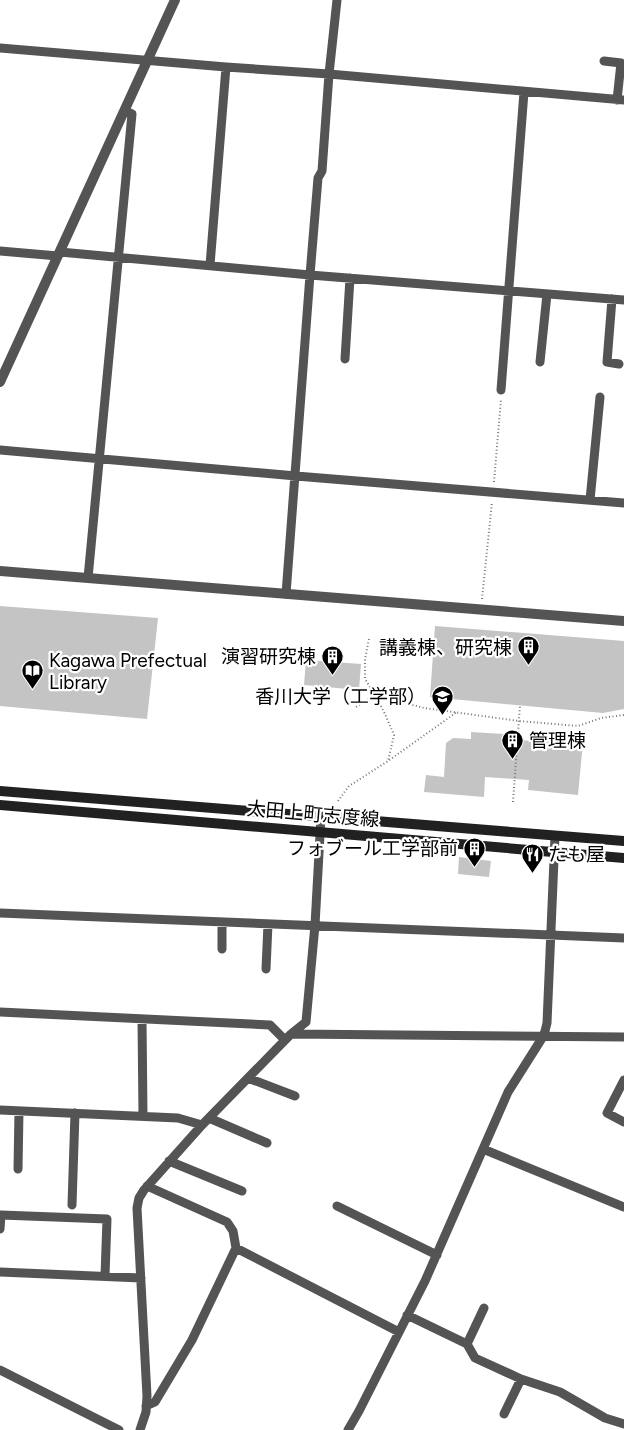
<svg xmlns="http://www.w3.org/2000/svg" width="624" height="1430" font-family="Figtree,'Noto Sans JP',sans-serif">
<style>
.building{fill:#c4c4c4}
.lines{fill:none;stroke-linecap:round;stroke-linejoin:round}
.path{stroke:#767676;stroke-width:2;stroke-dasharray:1 2.5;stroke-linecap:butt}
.minor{stroke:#545454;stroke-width:9}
.tertiary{stroke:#545454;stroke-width:10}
.secondary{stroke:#212121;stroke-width:10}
.labels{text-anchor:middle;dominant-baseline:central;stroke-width:4.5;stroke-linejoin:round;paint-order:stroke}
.poi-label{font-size:19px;fill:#000;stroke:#fff;text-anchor:end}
.street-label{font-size:19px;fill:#000;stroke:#fff}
</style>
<rect width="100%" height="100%" fill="#fff"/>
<path class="building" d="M0,606L158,618L147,719L0,706Z
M435,626L624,641V709L603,713L430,697Z
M306,660L361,664L359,690L304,685Z
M471,732L504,734L505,738L518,740L533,741L553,739L583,742L578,795L528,790L529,780L485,777L484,797L424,792L426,775L444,777L446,743L453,738L471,739Z
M459,857L491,861L489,877L458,874Z"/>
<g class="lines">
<path class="path" d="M494,482L501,399
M482,599L492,502
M369,639L365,659V679L375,695L424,708L519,721L578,726L601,718L624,715
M356,707L375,695L385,714L394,735L388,761
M338,801L349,786L388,761L457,712
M513,802L520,705"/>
<path class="minor" d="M0,48L226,67L329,74L624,100
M604,61L621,63L617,100
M0,251L58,256
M60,252L310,275L624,300
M210,265L226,67
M612,299L607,362L619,364
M345,359L350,278
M540,362L547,294
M501,390L524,92
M0,450L296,476L624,503
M590,500L600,397
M88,578L132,114L125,111
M286,594L310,275L318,178L322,171L329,74L337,0
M0,913L624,938
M222,949V922
M266,969L268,924
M0,1012L270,1025L285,1040
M142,1019L143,1116
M291,1034L624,1037
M248,1078L295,1096
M624,1080L607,1113L624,1122
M0,1110L178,1118L202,1125
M209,1118L267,1143
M483,1149L624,1207
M169,1161L242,1191
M18,1169L19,1111
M147,1186L227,1222L233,1231L236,1248
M72,1205L75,1113
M337,1206L437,1255
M0,1229L1,1215L107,1219L105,1276
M0,1272L141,1278
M407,1315L467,1344L475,1358L521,1379L504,1414
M467,1344L484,1308
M0,1370L119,1430
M521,1379L560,1392L605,1418L624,1424
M146,1406L155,1402L192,1340L236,1248L399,1332
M140,1430L146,1412L147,1396L137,1208L139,1198L144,1190L202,1125L291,1034L306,1022L315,925L321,817
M348,1430L359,1411L425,1281L508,1092L544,1035L547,1023L555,836"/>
<path class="tertiary" d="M0,382L175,0
M0,571L624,621"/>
<path class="secondary" d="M0,791L624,841
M0,805L624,858"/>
</g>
<defs>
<symbol id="building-pin" viewBox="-11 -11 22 30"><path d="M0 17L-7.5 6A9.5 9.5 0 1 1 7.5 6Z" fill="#000" stroke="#fff"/><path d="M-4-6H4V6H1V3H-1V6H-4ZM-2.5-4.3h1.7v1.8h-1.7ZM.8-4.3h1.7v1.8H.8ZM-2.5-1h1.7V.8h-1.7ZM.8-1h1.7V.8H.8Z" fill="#fff"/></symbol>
<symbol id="library-pin" viewBox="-11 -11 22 30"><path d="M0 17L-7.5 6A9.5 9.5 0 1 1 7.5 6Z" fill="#000" stroke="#fff"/><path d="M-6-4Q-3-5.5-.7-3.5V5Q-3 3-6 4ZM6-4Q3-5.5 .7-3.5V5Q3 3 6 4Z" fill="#fff"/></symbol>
<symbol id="university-pin" viewBox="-11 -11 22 30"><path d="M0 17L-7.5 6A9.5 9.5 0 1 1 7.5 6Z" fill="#000" stroke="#fff"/><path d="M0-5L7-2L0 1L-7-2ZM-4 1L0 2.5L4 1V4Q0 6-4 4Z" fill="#fff"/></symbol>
<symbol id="restaurant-pin" viewBox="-11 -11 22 30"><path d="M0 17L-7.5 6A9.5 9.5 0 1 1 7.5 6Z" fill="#000" stroke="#fff"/><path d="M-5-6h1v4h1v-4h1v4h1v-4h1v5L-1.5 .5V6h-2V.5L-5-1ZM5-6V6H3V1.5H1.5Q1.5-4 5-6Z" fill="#fff"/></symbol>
</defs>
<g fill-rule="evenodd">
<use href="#building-pin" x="516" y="634" width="25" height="34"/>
<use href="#building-pin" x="320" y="644" width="25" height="34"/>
<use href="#library-pin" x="20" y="658" width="25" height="34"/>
<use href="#university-pin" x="430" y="684" width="25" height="34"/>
<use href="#building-pin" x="500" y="728" width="25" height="34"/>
<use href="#building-pin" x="462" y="836" width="25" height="34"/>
<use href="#restaurant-pin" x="520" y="842" width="25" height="34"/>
</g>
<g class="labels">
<g class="poi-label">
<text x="512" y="647">講義棟、研究棟</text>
<text x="316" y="656">演習研究棟</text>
<text x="49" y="660" text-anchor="start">Kagawa Prefectual<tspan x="49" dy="22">Library</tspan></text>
<text x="426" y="696">香川大学（工学部）</text>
<text x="529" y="740" text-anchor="start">管理棟</text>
<text x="458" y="848">フォブール工学部前</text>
<text x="548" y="854" text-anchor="start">たも屋</text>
</g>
<g class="street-label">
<text transform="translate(313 814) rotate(5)">太田上町志度線</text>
</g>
</g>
</svg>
